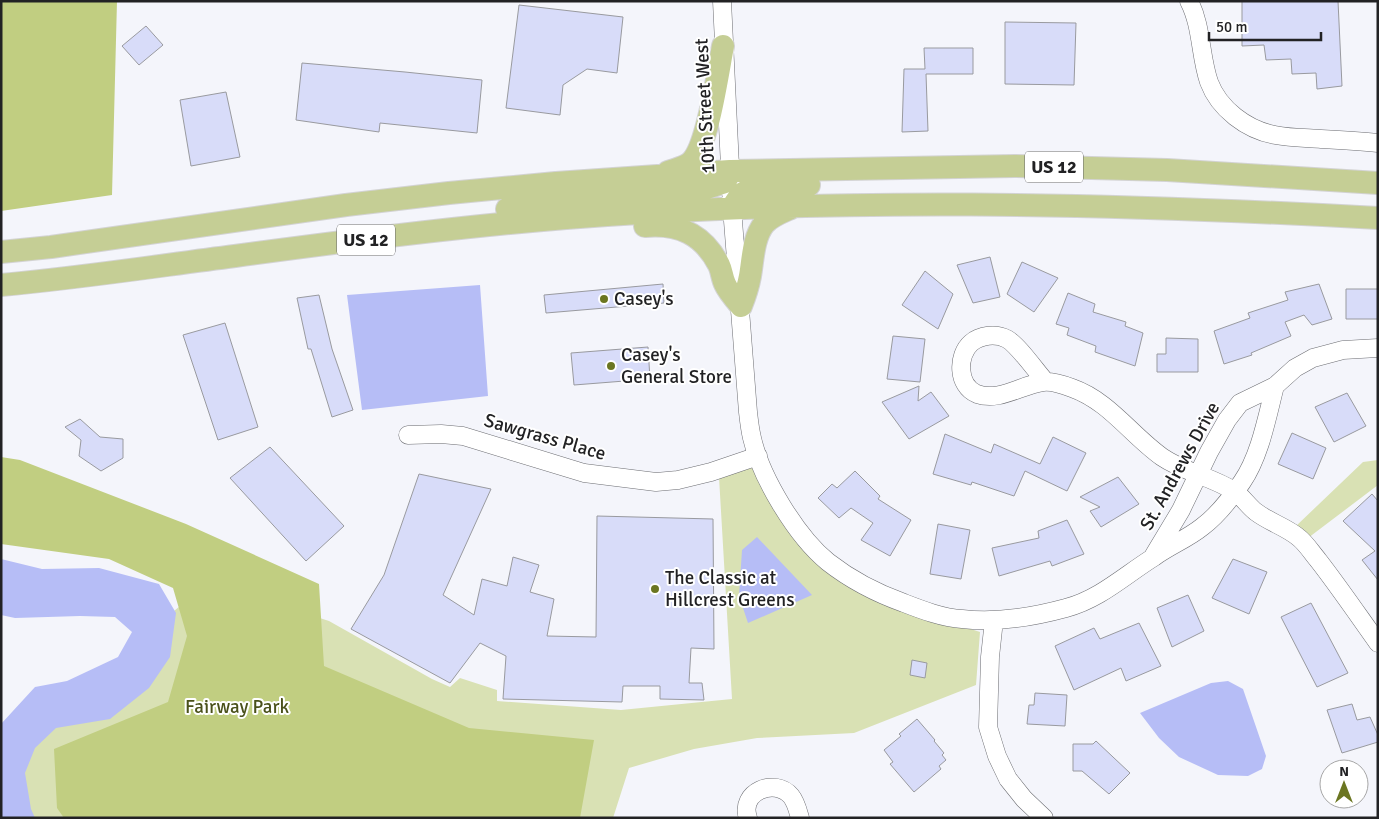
<svg xmlns="http://www.w3.org/2000/svg" width="1379" height="819" font-family="Signika,sans-serif">
<style>
.green{fill:#d9e1b4}
.forest{fill:#c1ce81}
.water{fill:#b6bdf6}
.building{fill:#d8dcf9;stroke:#999a9f}
.lines{fill:none;stroke-linecap:round;stroke-linejoin:round}
.minor-casing{stroke:#6c6d72;stroke-width:19}
.major-casing{stroke:#d3d3d3;stroke-width:24}
.minor{stroke:#fff;stroke-width:18}
.major{stroke:#c5ce95;stroke-width:22}
.poi-dot{fill:#6b7621;stroke:#fff;stroke-width:2}
.labels{text-anchor:middle;dominant-baseline:central;stroke-width:4;stroke-linejoin:round;paint-order:stroke}
.shield{fill:#fff;stroke:#646466;stroke-width:1}
.shield-label{font-size:18px;font-weight:bold;fill:#222224}
.street-label{font-size:19px;fill:#222224;stroke:#fff}
.poi-label{font-size:19px;fill:#222224;stroke:#fff;text-anchor:start}
.park-label{font-size:19px;fill:#4a511a;stroke:#fff}
</style>
<rect width="100%" height="100%" fill="#f4f5fb"/>
<path class="green" d="M1378,460V485L1308,538L1295,527L1363,462Z
M752,468L786,529L860,593L980,632L976,685L854,733L757,738L694,749L629,768L613,818H9L1,761L91,695L151,630L209,582L329,621L432,679L450,687L460,678L497,690V701L621,710L732,699L719,477Z"/>
<path class="forest" d="M1,1H117L112,195L1,211Z
M1,457L20,460L186,524L319,584L324,666L469,728L594,740L580,818H64L57,808L54,749L168,702L187,636L173,588L109,559L1,544Z"/>
<path class="water" d="M480,285L488,396L362,410L347,295Z
M757,537L812,595L748,623L739,596L742,550Z
M1,559L42,569L99,568L159,584L176,613L170,657L149,688L110,719L56,728L35,748L25,773L31,809L35,818H1V724L35,687L67,681L118,657L132,632L115,617L80,616L15,618L1,615Z
M1228,681L1243,689L1266,756L1262,769L1248,776L1218,775L1179,757L1159,738L1140,713L1211,683Z"/>
<path class="building" d="M1242,1H1338L1342,86L1317,89L1316,73L1292,74L1291,59L1266,60L1264,45L1242,46Z
M519,5L623,17L617,73L587,69L563,85L560,115L506,108Z
M1005,22L1076,23L1074,85L1005,84Z
M146,26L163,45L139,65L122,46Z
M924,48H973V74H926L928,131L902,132L904,69H925Z
M302,63L405,72L482,80L477,133L380,123L379,132L296,120Z
M226,92L240,157L191,166L180,100Z
M990,257L1000,297L973,303L957,265Z
M1022,262L1058,278L1034,312L1007,294Z
M925,271L953,294L938,329L902,305Z
M663,284L664,303L546,313L544,295Z
M1319,284L1332,319L1312,325L1304,315L1285,322L1291,336L1251,353L1252,355L1224,364L1214,331L1250,318L1248,313L1288,300L1285,292Z
M1346,289H1378V319H1346Z
M1068,293L1095,304L1093,312L1126,322L1125,326L1143,333L1135,366L1095,352L1096,346L1067,335L1069,328L1056,324Z
M319,295L332,349L353,410L332,417L311,349H308L297,298Z
M225,323L258,427L218,440L183,335Z
M893,336L925,339L920,382L887,379Z
M1166,338L1198,339V372H1157V354H1166Z
M648,347L650,379L574,385L571,353Z
M919,386L918,401L931,392L949,416L909,439L882,402Z
M1347,393L1366,426L1334,442L1315,407Z
M80,419L100,437L123,439V458L101,471L79,456L81,440L65,427Z
M1292,433L1326,448L1313,479L1278,464Z
M945,434L991,453L994,444L1040,464L1053,437L1086,453L1067,491L1025,471L1014,496L972,482L971,485L933,474Z
M270,447L344,526L306,561L230,478Z
M855,471L880,496L878,499L911,520L890,556L861,540L873,523L851,508L839,518L818,498L832,484L837,488Z
M419,474L491,489L443,595L474,615L482,579L507,586L513,557L539,565L530,592L554,599L547,636L596,637L597,516L713,519L714,649L691,648L689,683H702L704,700L660,699V686H623L622,702L503,699L506,656L480,643L450,683L351,629L384,575Z
M1118,477L1139,504L1101,527L1090,511L1100,507L1080,497Z
M1372,494L1378,501V580L1362,560L1375,551L1343,521Z
M1067,520L1084,554L1052,566L1050,561L999,576L992,548L1039,538L1038,531Z
M938,524L970,530L961,579L930,574Z
M1233,559L1267,572L1249,614L1212,598Z
M1188,595L1204,631L1172,647L1157,608Z
M1311,603L1348,673L1317,687L1281,617Z
M1139,623L1161,666L1126,681L1121,668L1074,690L1055,646L1094,628L1100,639Z
M912,660L927,663L925,678L910,675Z
M1035,693L1067,695L1065,726L1027,724L1029,705H1034Z
M1352,704L1357,720L1370,717L1378,735V742L1342,753L1327,710Z
M917,719L935,740L934,741L944,753L942,755L946,760L939,766L941,769L914,792L890,764L893,762L884,750L901,736L899,734Z
M1096,741L1130,773L1109,794L1082,771H1073V744H1093Z"/>
<g class="lines">
<defs>
<path id="minor" d="M722,1L732,208L748,412C749,421 750,430 752,438C761,478 797,537 828,562C851,580 876,593 904,603C922,610 943,618 962,619C997,623 1033,617 1066,608C1100,599 1125,575 1154,557C1169,546 1187,539 1202,527C1217,516 1231,498 1242,482C1260,456 1267,417 1275,386
M1189,1C1202,26 1200,56 1209,82C1219,109 1247,130 1275,135C1290,138 1306,138 1321,139C1340,140 1359,141 1378,143
M1045,381C1036,371 1018,345 1007,339C996,333 980,335 971,343C957,355 957,386 977,394C999,402 1021,385 1043,382C1051,381 1064,385 1072,388C1109,401 1131,435 1162,457C1184,472 1212,477 1234,491C1242,496 1248,506 1256,512C1269,522 1286,527 1298,537C1306,543 1312,553 1318,560C1339,587 1358,615 1378,643
M408,435L441,434L463,436L584,473L656,482L678,480L711,472L758,456
M1154,555L1181,510L1209,452L1227,420L1240,403L1275,386L1295,368L1313,358L1343,350L1378,348
M994,620L990,657L988,727L997,756L1008,779L1024,799L1044,818
M748,818C739,792 775,777 791,796C796,802 798,811 800,818"/>
<path id="major" d="M668,172C676,169 687,167 692,161C708,144 718,72 723,46
M732,208C735,203 738,197 743,193C757,183 792,185 809,185
M507,209L585,198L697,191L725,182L730,173
M645,226C679,223 703,234 719,265C722,271 722,278 725,284C728,291 735,299 741,306
M1,252L51,247L346,205L449,193L556,183L730,171L1015,166L1167,170L1378,183
M1,285C80,278 157,266 235,256C345,241 456,227 566,218C837,197 1107,203 1378,218
M741,306C745,296 748,287 750,276C753,259 753,238 764,224C771,216 782,212 791,208"/>
</defs>
<use href="#minor" class="minor-casing"/>
<use href="#major" class="major-casing"/>
<use href="#minor" class="minor"/>
<use href="#major" class="major"/>
</g>
<g class="poi-dot">
<circle cx="604" cy="299" r="5"/>
<circle cx="611" cy="366" r="5"/>
<circle cx="655" cy="589" r="5"/>
</g>
<g class="labels">
<g class="shield">
<rect x="1025" y="151.5" width="58" height="31" rx="4"/>
<rect x="337" y="224.5" width="58" height="31" rx="4"/>
</g>
<g class="shield-label">
<text x="1054" y="167">US 12</text>
<text x="366" y="240">US 12</text>
</g>
<g class="street-label">
<text transform="translate(705 106) rotate(-93)">10th Street West</text>
<text transform="translate(545 437) rotate(16)">Sawgrass Place</text>
<text transform="translate(1180 466) rotate(-61)">St. Andrews Drive</text>
</g>
<g class="poi-label">
<text x="614" y="299">Casey's</text>
<text x="621" y="355">Casey's<tspan x="621" dy="22">General Store</tspan></text>
<text x="665" y="578">The Classic at<tspan x="665" dy="22">Hillcrest Greens</tspan></text>
</g>
<g class="park-label">
<text x="237" y="707">Fairway Park</text>
</g>
</g>
<rect width="1379" height="819" fill="none" stroke="#222224" stroke-width="5"/>
<g transform="translate(1344 784)"><circle r="24" fill="#ffffff" stroke="#a7a7a7"/>
<path d="M0-4L9 19L0 12L-9 19Z" fill="#6b7621"/>
<text y="-8" font-size="14" font-weight="bold" text-anchor="middle" fill="#222224">N</text>
</g>
<path d="M1209 32v8h112v-8" fill="none" stroke="#222224" stroke-width="2.5"/>
<text x="1216" y="32" font-size="15" fill="#222224" stroke="#ffffff" stroke-width="4" paint-order="stroke">50 m</text>
</svg>
